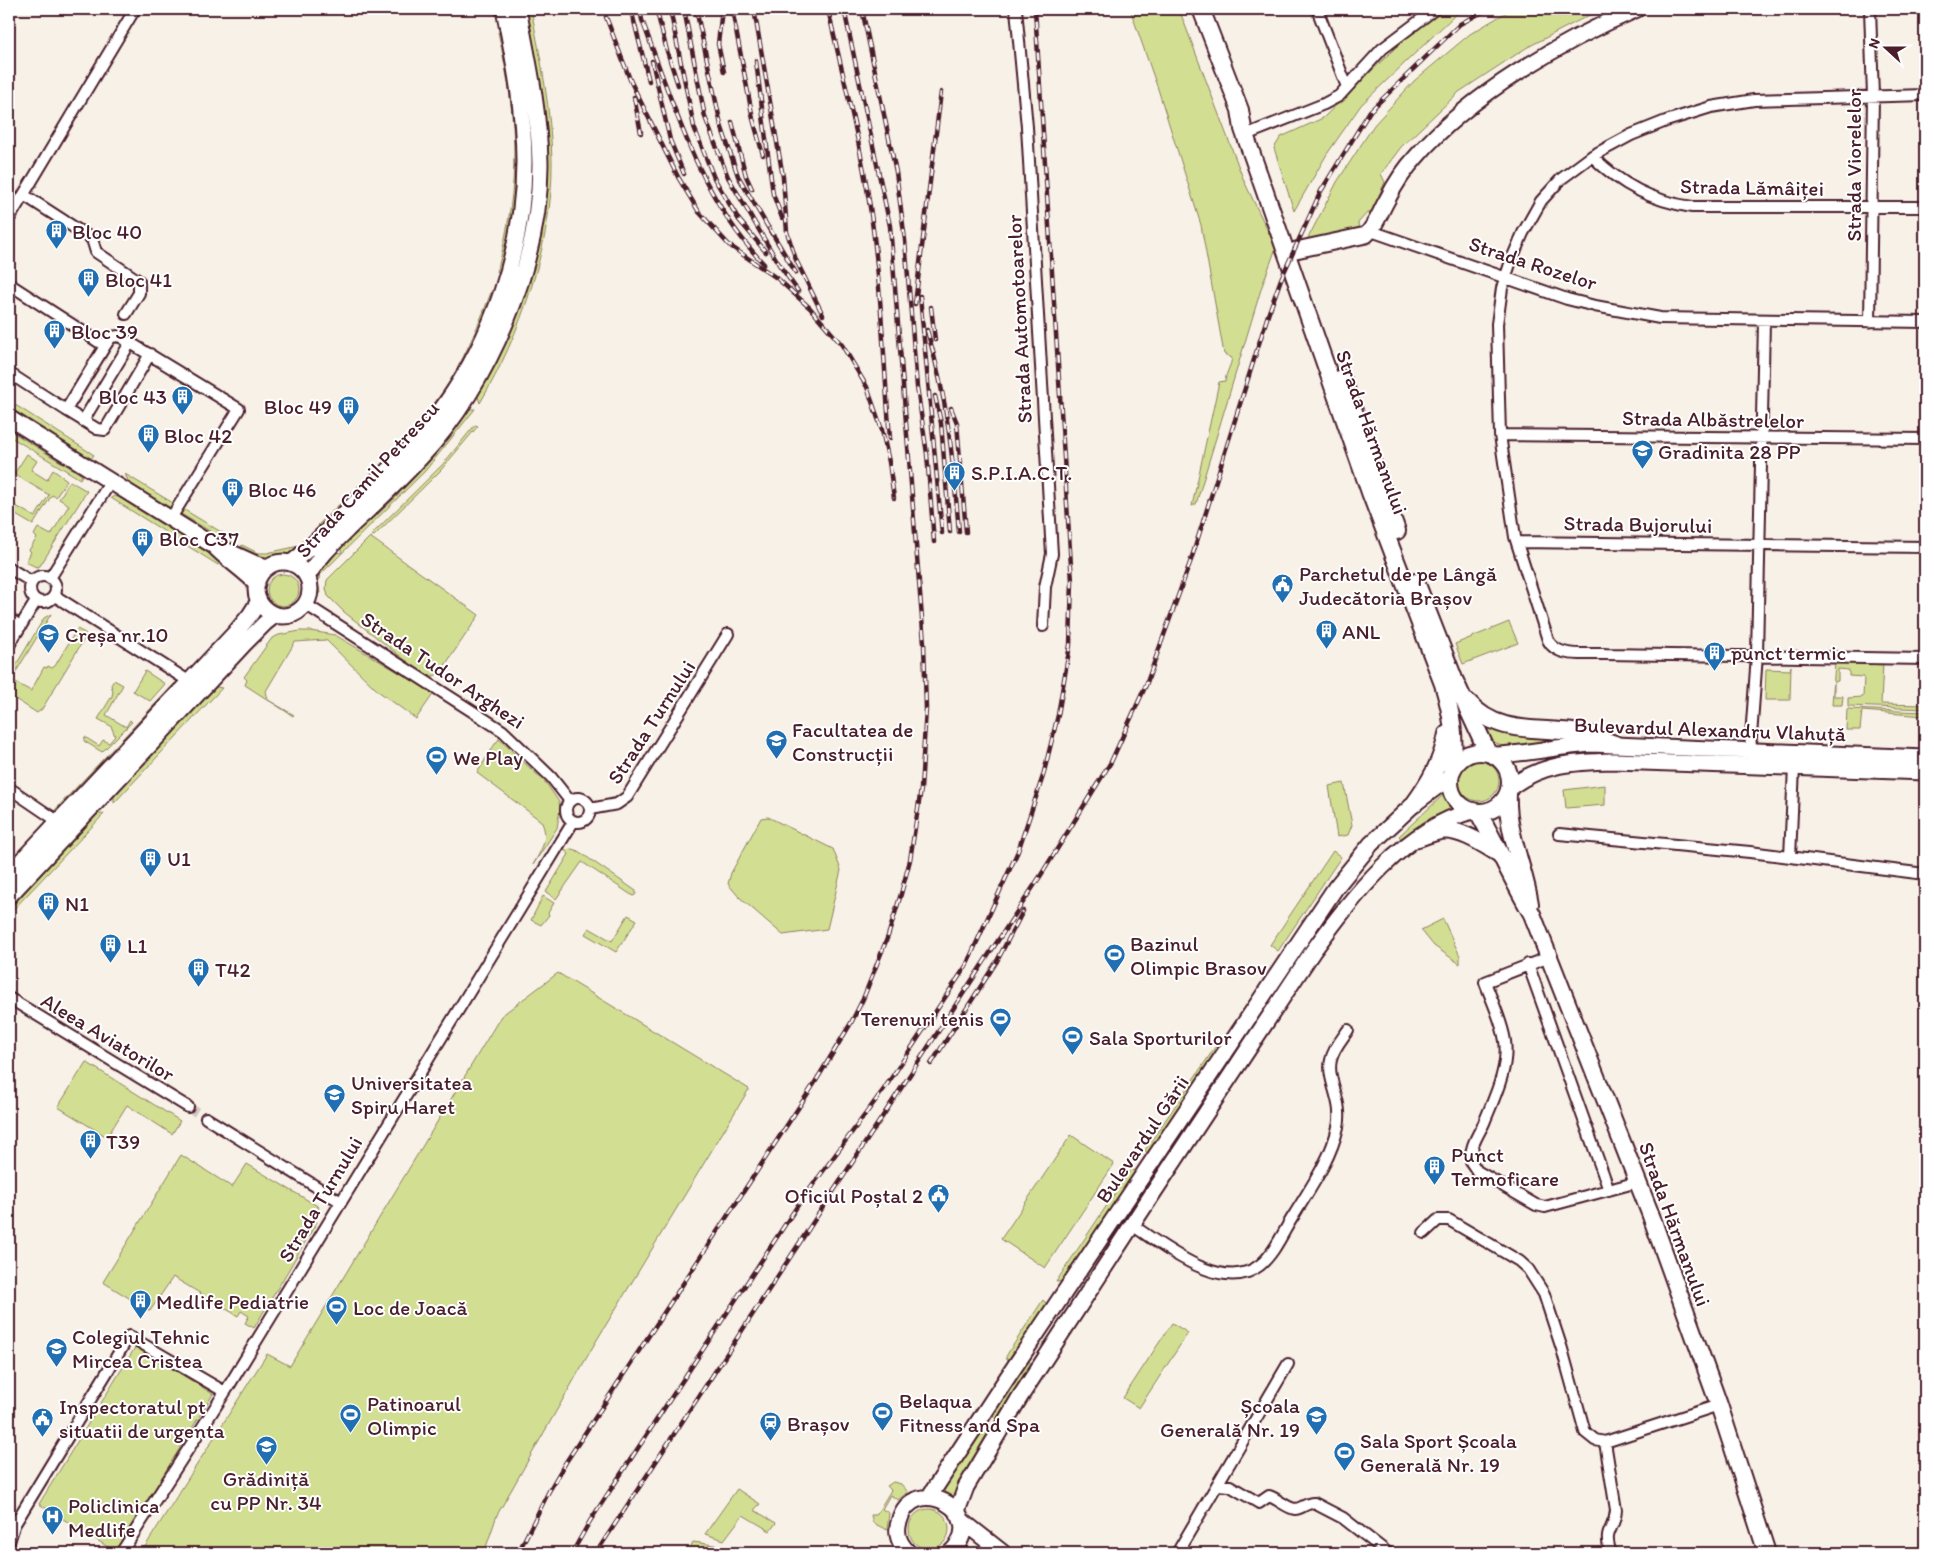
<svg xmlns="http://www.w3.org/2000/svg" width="1934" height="1562" font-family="Itim,sans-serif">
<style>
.green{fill:#d2df92;stroke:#8e7f5e}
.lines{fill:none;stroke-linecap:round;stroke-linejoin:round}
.street-tunnel{stroke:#d5c7c2;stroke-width:10;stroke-dasharray:10 5;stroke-linecap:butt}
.street-casing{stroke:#4a1f2b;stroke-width:14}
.secondary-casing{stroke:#4a1f2b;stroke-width:19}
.primary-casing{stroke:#4a1f2b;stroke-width:20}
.street{stroke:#fff;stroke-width:10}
.secondary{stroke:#fff;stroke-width:15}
.primary{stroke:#fff;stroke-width:16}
.rail-casing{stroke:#4a1f2b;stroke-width:4.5}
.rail{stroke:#fff;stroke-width:2.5;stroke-dasharray:8;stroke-linecap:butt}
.labels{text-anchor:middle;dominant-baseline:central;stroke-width:4;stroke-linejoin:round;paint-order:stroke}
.street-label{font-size:21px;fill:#4a1f2b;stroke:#fff}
.poi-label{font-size:21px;fill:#4a1f2b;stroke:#fff;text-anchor:start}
</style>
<rect width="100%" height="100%" fill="#f8f1e8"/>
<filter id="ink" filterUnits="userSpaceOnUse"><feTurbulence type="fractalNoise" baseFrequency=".02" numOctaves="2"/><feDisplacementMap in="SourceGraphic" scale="10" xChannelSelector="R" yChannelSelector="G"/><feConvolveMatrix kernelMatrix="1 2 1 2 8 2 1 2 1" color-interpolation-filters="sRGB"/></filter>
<g filter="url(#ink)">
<path class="green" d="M523,9H531C541,60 551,110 552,162C553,242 520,336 480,403L477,394L540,215Z
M1130,9H1179L1244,181L1276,248L1262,286L1196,504L1192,506L1219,382L1225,381C1226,372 1231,366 1232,358L1224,354L1201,225L1158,89Z
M1440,9H1467L1455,15L1361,105L1327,154L1294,211L1274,148L1281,137L1323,118L1395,48Z
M1512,9H1601L1526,48L1459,92L1401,147L1381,174L1385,182L1371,213H1367L1358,223L1359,231L1306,242L1337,182L1374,125L1414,81L1470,34Z
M498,32L505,39L510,67L519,178L504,268L500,272H497C521,182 518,121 498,32Z
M492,290L494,300L465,363L429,418L322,528L318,525C365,479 416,435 451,379C468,351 480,321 492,290Z
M9,401L94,455L91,459L9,407Z
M470,409H475L425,471L320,575L318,582L320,593L317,594C313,572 321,567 333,551L340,553L342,552L339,545L364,522L377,515L398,495L408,479L464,412Z
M475,425L478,426L440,471L374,536L371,535L443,464Z
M9,430L82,475L80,479L9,436Z
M27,454L37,461L31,470L47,480L53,470L67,480L56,497L52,495L33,525L9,511V502L35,517L49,495L14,474Z
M125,474L236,541L233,545L129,483Z
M70,481L87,491L40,566L36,567L26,562L31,552L29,550L37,538L34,535L38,528L51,535L69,505L59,499Z
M114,496L118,497L221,561L218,565L111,498Z
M314,531L318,534L295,553L263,559L239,549L242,545L258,553H267L299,546Z
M370,537L479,615L439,674L433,676L423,674L344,612L328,596L326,588L327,580Z
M267 590a16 16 0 1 1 32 0a16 16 0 1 1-32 0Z
M51,614L11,680L31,691L44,667L47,668L48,666L52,668L55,666L77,629L85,633L86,636L42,709L37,713L9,695V677L44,618Z
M1509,622L1518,643L1463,664L1455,644Z
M300,631H310L335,635L434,693L416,719L378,691L326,640L295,642L266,691L268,700L294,715L293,716L245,685L247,680L244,677L272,638L279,635Z
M1835,662L1883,663L1881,704L1925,705V709L1848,706V698L1863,697L1864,677L1849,676V670L1838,669V681L1834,682V696H1843L1842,705H1832Z
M1791,666L1790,700H1765L1766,669L1790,670Z
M145,671L165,684L150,701L133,691Z
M114,680L123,685L106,715L126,727L130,720L132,722L102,752L84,741L85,737L99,746L103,740L109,743L115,736L111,726L98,719L112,696L113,691L111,685Z
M175,683L176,686L152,714L142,720L117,747L109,761L59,812L54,811Z
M217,687L222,688L114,803V795L116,792L212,689Z
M1847,709L1925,712V734V716L1862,711L1860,730H1846Z
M1482,723L1500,732L1548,737C1539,745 1510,751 1499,745C1490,740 1486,732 1482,723Z
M499,739L546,783L559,802L560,809L557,828L533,865C541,850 550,838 541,821L477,773L495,744Z
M1459 781a20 20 0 1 1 40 0a20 20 0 1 1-40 0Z
M1344,783L1352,825L1348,835L1337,837L1329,786Z
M1605,785V805L1566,808L1564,790Z
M1443,795L1453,809L1403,841L1399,836Z
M98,814H104L9,914V905Z
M768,817L833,849L841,870L827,929L783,935L739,897L728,884L731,873L761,818Z
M572,849L578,851L636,891V894L634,896L630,894L582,862L556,899L546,892L569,854L564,850Z
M1333,851L1341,857L1278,951L1270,945Z
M543,896L554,903L548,913L549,915L541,925L531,920Z
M628,915L637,920L616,952L585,934L589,928L612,941Z
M1443,919L1460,956V964L1434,946L1421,930Z
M558,973L749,1089L595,1343L497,1515L484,1553H141L267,1354L290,1366L501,1016Z
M1218,1043L1220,1050L1147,1153L1145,1150Z
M86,1062L180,1121L172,1134L127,1105L107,1137L58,1107Z
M1071,1135L1114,1164L1045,1268L1001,1239Z
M181,1155L232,1187L247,1164L319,1207L312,1218L317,1222L254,1328L245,1323L249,1316L241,1311L238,1316L173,1277L150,1311L103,1282Z
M1133,1166L1134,1174L1132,1182L1064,1281L1056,1282Z
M1043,1300L1048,1305L1008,1360L1006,1357L1008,1353Z
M1172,1323L1188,1333L1139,1408L1123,1398Z
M136,1346L213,1394L116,1552L39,1504Z
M1027,1361L1031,1363L996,1419L991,1415Z
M986,1422L992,1426L961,1482L954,1499L937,1491Z
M893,1482L901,1484L908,1492L898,1500L890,1495L882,1509L889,1513L887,1530L873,1523L871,1515H876L891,1490L887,1486Z
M737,1489L760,1504L754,1510L776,1523L770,1531L743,1515L724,1540L705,1534Z
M909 1529a20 20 0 1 1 40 0a20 20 0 1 1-40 0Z
M693,1542L721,1546L720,1553H688Z"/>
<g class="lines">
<path class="street-tunnel" d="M188,1107L206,1118"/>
<defs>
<path id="street" d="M1016,9L1027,127L1052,554L1045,587L1043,626
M1317,9L1347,87
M1870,9L1873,96L1870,322
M1925,95L1754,100L1711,107L1666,121L1631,135L1592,156L1561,179L1541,201L1523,233L1511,261L1502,288L1497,324L1500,435L1515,537L1548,640C1557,659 1588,653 1605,654L1925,659
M1253,132L1324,104L1339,96L1382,49L1435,9
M1592,156C1621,185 1652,201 1692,207H1925
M24,195L92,239L96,252L139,281V293L126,314
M9,219L135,9
M1371,231L1567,299L1595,306L1660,318L1925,322
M9,284L105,346L66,410L9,373
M105,346L111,337L119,336L239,409L171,518
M66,410L97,429L105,430L150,354
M83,421L130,343
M1500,435L1925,439
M1517,542L1925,547
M9,568L32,582
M30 589a13 13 0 1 1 26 0a13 13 0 1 1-26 0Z
M50,578L111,481
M55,596L190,682
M305,604L503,731L551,777L570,801
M9,619L21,626
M9,645L36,601
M1750,750L1757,655L1764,321
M9,788L59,822
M566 810a12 12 0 1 1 24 0a12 12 0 1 1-24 0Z
M590,809L617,804L627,797L728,634
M1559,834L1750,852L1925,874
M1790,857L1794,767
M1549,957L1485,982C1492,1001 1502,1021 1505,1041C1509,1068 1494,1098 1484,1123C1478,1135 1469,1148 1471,1162L1477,1171L1536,1205L1545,1207L1638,1182
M1528,964L1609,1190
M9,998L188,1107
M206,1118L341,1202
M1132,1225C1164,1246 1223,1295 1260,1265C1275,1253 1284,1230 1294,1215C1311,1187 1331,1159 1338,1127C1344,1101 1326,1080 1331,1060C1333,1049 1342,1039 1348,1030
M1424,1233L1438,1220H1449L1519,1261L1528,1269L1544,1294L1562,1349L1585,1432L1595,1440L1605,1442L1719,1405
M1605,1442L1616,1510C1615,1531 1602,1529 1611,1553
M1217,1485L1230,1486L1259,1503L1269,1496C1278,1499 1287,1508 1295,1509C1302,1509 1307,1502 1314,1503L1343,1518L1388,1553
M9,1529L16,1522L129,1336L225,1392
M9,1542L15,1523
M121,1553L227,1389L573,822
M1177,1553L1288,1364"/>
<path id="secondary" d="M1296,250L1366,235C1376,226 1380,212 1387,200C1395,184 1405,169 1417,156C1469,95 1564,40 1637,9
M9,418L214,546C227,560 244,570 257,584
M223,549L256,564L268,567
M256 589a27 27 0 1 1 54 0a27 27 0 1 1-54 0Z
M291,563C315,545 336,522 357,501C388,471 419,442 444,406C493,338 524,247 524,162C524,110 514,60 504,9
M307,577C319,556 337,540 354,523C377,502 400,480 421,457C490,383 541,263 540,162C539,110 528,60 518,9
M1495,755C1528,754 1559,746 1592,744L1925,758
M1509,788C1543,763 1574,762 1614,761L1925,772
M9,874L235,633L250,615L259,601
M9,896L245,643L265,623L275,615
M929,1497L1009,1375L1336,887L1371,844L1414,804L1450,777
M957,1511L966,1487L1020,1397L1132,1225L1313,951C1352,898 1405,827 1473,811
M961,1520L1003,1553
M909,1553C900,1545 895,1534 899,1522C912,1469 994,1513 950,1553"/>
<path id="primary" d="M1201,9L1240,110L1243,129L1371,495L1443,684C1452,714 1456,738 1452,769
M1342,378L1397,531
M1416,582L1454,679L1488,753
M1468,702C1502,741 1550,723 1594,736C1601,738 1608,742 1615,744
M1450 782a30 30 0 1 1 60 0a30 30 0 1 1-60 0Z
M1508,793C1506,832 1524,866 1530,904
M1414,804C1430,782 1442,761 1447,734
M1478,812C1497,845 1512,880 1532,914L1650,1213L1719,1405L1767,1553
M1418,838C1425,836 1433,832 1440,831C1459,827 1486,846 1501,855"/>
</defs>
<use href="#street" class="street-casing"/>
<use href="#secondary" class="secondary-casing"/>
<use href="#primary" class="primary-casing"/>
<use href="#street" class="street"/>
<use href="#secondary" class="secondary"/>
<use href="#primary" class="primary"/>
<defs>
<path id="rail" d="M631,9L649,81
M640,9L642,20C674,105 699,197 764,264
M670,9L694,127L714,178L739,220L766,252
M684,9L705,117L728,177L780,266L798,291
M696,9L721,125L738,176L772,234
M722,9L718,44L724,72
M732,9L753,119L763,155
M754,9L783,177L787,232L796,260L823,315
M828,9C844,82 864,155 873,229C882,298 884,369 890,438
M862,9L896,172L905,240L917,387L927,454L934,542
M657,12L667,51L678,85
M606,17L631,82L678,177L699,212L729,245L778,279L810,308L842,345L867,387L882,430L889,462L894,498
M652,61L670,140L684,174
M756,61L773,194L782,218
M634,97L641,133
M732,122L746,176L752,189
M769,228L796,273
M920,296L942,533
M915,304L941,92
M931,307L935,340
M927,330C948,400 953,460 959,532
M935,396L941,423L950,532
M951,408L957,423L966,532
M931,1064L997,961L1023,911
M518,1553L549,1491L566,1462L814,1084L851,1023L863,999L888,936L901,894L910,860L921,789L926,709L924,643L890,226L844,9
M572,1553L590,1521L798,1205L884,1089L966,966L1018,851L1043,776L1058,715L1070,645L1072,581L1035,9
M596,1553L1041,875L1111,762L1146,685L1191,560L1268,315L1281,279L1321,191L1370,111L1460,24L1488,9"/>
</defs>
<use href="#rail" class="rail-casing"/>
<use href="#rail" class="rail"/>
</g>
</g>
<defs>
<symbol id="building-pin" viewBox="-11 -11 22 30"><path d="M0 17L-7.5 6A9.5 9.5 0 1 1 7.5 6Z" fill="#1f6fb2" stroke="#fff"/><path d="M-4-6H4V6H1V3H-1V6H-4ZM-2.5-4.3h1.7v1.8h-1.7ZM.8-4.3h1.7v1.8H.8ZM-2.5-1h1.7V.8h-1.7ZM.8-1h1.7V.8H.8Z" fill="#fff"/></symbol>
<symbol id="school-pin" viewBox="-11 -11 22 30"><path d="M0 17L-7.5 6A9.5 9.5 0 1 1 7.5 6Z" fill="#1f6fb2" stroke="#fff"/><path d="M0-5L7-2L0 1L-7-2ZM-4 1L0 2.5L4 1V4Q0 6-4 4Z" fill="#fff"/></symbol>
<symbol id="civic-pin" viewBox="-11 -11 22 30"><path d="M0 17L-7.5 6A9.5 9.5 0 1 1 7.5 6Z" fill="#1f6fb2" stroke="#fff"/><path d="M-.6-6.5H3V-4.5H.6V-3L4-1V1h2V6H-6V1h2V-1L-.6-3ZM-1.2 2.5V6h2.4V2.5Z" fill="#fff"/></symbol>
<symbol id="university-pin" viewBox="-11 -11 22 30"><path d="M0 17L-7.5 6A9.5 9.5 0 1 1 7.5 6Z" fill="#1f6fb2" stroke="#fff"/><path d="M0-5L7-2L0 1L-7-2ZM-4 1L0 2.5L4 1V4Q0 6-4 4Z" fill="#fff"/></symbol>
<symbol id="stadium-pin" viewBox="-11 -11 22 30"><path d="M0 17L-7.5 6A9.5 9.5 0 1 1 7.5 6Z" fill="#1f6fb2" stroke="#fff"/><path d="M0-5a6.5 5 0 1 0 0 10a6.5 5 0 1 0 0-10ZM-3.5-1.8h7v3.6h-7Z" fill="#fff"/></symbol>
<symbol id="station-pin" viewBox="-11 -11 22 30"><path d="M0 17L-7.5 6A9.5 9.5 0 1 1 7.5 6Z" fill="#1f6fb2" stroke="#fff"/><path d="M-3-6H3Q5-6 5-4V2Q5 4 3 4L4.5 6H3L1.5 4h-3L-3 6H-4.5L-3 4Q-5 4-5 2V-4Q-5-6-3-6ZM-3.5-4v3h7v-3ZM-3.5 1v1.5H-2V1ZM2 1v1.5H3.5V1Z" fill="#fff"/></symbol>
<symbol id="hospital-pin" viewBox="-11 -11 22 30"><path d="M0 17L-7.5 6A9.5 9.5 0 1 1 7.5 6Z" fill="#1f6fb2" stroke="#fff"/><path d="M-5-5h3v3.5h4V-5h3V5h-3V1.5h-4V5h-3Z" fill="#fff"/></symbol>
</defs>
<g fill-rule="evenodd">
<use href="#building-pin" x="44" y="218" width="25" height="34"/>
<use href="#building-pin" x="76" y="266" width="25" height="34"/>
<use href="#building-pin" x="42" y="318" width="25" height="34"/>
<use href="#building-pin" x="170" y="384" width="25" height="34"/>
<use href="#building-pin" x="336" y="394" width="25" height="34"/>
<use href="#building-pin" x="136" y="422" width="25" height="34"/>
<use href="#school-pin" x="1630" y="438" width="25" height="34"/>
<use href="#building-pin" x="942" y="460" width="25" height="34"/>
<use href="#building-pin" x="220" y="476" width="25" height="34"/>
<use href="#building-pin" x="130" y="526" width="25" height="34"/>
<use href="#civic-pin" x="1270" y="572" width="25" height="34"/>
<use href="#building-pin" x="1314" y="618" width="25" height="34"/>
<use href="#school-pin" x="36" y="622" width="25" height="34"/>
<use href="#building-pin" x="1702" y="640" width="25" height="34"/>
<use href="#university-pin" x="764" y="728" width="25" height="34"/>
<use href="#stadium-pin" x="424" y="744" width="25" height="34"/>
<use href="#building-pin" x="138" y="846" width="25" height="34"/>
<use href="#building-pin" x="36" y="890" width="25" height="34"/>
<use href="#building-pin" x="98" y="932" width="25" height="34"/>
<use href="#stadium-pin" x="1102" y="942" width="25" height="34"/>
<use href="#building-pin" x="186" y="956" width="25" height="34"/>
<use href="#stadium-pin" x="988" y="1006" width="25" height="34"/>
<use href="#stadium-pin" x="1060" y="1024" width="25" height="34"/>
<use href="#university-pin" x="322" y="1082" width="25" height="34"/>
<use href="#building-pin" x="78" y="1128" width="25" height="34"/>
<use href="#building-pin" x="1422" y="1154" width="25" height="34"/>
<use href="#civic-pin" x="926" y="1182" width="25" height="34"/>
<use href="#building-pin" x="128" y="1288" width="25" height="34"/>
<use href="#stadium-pin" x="324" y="1294" width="25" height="34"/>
<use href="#university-pin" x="44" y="1336" width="25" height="34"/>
<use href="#stadium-pin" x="870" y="1400" width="25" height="34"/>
<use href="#stadium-pin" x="338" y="1402" width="25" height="34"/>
<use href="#school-pin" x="1304" y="1404" width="25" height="34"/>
<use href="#civic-pin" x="30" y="1406" width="25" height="34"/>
<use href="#station-pin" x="758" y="1410" width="25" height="34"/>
<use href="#school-pin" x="254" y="1434" width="25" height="34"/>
<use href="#stadium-pin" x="1332" y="1440" width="25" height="34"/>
<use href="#hospital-pin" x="40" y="1504" width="25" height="34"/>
</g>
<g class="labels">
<g class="street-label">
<text transform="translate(1853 165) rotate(-90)">Strada Viorelelor</text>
<text transform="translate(1752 187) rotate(1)">Strada Lămâiței</text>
<text transform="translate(1533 263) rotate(18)">Strada Rozelor</text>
<text transform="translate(1019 319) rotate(-93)">Strada Automotoarelor</text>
<text transform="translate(1713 419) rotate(1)">Strada Albăstrelelor</text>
<text transform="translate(1372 432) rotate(70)">Strada Hărmanului</text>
<text transform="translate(367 479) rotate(-48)">Strada Camil Petrescu</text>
<text transform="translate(1638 524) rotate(1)">Strada Bujorului</text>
<text transform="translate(443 670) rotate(34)">Strada Tudor Arghezi</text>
<text transform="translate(651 722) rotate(-57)">Strada Turnului</text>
<text transform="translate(1710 729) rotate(2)">Bulevardul Alexandru Vlahuță</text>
<text transform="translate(108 1037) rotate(31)">Aleea Aviatorilor</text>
<text transform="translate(1142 1139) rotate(-56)">Bulevardul Gării</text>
<text transform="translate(320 1199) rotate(-59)">Strada Turnului</text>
<text transform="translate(1675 1224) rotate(70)">Strada Hărmanului</text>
</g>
<g class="poi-label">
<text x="72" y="231">Bloc 40</text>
<text x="105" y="279">Bloc 41</text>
<text x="71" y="331">Bloc 39</text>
<text x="167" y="396" text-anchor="end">Bloc 43</text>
<text x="332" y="406" text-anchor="end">Bloc 49</text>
<text x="164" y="435">Bloc 42</text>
<text x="1658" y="451">Gradinita 28 PP</text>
<text x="971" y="472">S.P.I.A.C.T.</text>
<text x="248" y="489">Bloc 46</text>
<text x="159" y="538">Bloc C37</text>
<text x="1299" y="573">Parchetul de pe Lângă<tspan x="1299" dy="24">Judecătoria Brașov</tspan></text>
<text x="1342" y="631">ANL</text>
<text x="65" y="634">Creșa nr.10</text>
<text x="1731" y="652">punct termic</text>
<text x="792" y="729">Facultatea de<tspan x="792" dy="24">Construcții</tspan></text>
<text x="453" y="757">We Play</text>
<text x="167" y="858">U1</text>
<text x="65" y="903">N1</text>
<text x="1130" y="943">Bazinul<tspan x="1130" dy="24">Olimpic Brasov</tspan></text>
<text x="127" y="945">L1</text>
<text x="215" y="969">T42</text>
<text x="984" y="1018" text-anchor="end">Terenuri tenis</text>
<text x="1089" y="1037">Sala Sporturilor</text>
<text x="351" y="1082">Universitatea<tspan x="351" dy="24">Spiru Haret</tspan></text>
<text x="106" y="1141">T39</text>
<text x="1451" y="1154">Punct<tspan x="1451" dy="24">Termoficare</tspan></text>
<text x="923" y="1195" text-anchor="end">Oficiul Poștal 2</text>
<text x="156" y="1301">Medlife Pediatrie</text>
<text x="353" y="1307">Loc de Joacă</text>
<text x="72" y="1336">Colegiul Tehnic<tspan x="72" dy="24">Mircea Cristea</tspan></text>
<text x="899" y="1400">Belaqua<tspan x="899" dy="24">Fitness and Spa</tspan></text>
<text x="367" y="1403">Patinoarul<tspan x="367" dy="24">Olimpic</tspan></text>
<text x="1300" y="1405" text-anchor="end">Școala<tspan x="1300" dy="24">Generală Nr. 19</tspan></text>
<text x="59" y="1406">Inspectoratul pt<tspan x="59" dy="24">situatii de urgenta</tspan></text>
<text x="787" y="1423">Brașov</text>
<text x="1360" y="1440">Sala Sport Școala<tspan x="1360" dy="24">Generală Nr. 19</tspan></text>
<text x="266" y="1478" text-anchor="middle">Grădiniță<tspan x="266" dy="24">cu PP Nr. 34</tspan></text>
<text x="68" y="1505">Policlinica<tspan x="68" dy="24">Medlife</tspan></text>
</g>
</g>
<rect width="1934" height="1562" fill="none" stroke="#fff" stroke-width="30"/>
<rect x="15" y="15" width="1904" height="1532" fill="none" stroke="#4a1f2b" stroke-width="2" filter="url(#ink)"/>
<g transform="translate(1886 48) rotate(291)" stroke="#ffffff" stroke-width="4" paint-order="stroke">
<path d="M0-4L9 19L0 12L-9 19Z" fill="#4a1f2b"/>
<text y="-8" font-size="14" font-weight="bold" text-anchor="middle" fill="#4a1f2b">N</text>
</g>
</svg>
